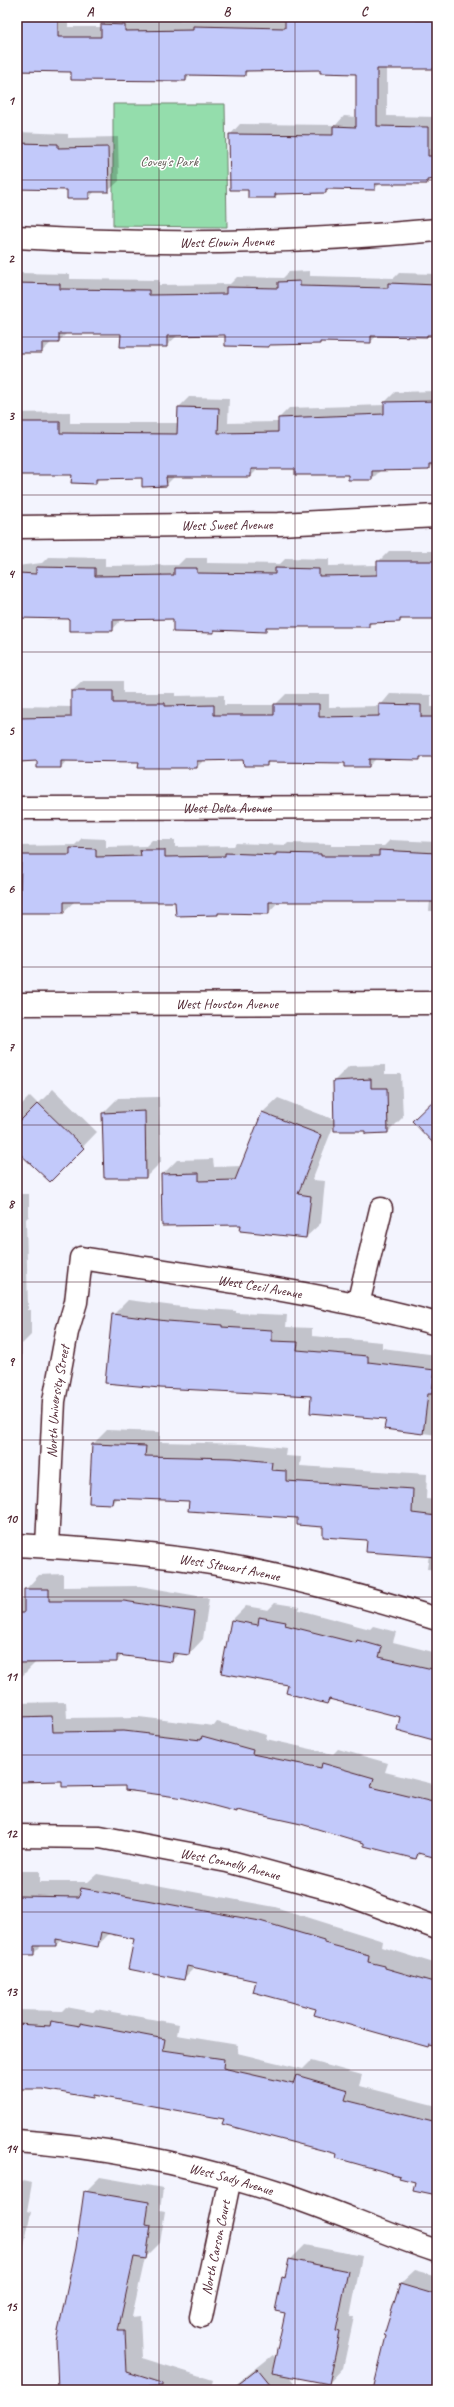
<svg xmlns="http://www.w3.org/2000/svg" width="454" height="2407" font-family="Caveat,sans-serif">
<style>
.green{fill:#94ddac;stroke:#6f7e6c}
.shadow{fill:#0003}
.building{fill:#c2c9fa;stroke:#4a1f2b}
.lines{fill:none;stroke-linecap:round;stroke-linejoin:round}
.minor-casing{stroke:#4a1f2b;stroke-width:25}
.major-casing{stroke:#4a1f2b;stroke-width:25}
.minor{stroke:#fff;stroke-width:22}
.major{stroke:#fff;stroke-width:22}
.grid{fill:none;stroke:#4a1f2b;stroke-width:1;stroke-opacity:0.55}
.labels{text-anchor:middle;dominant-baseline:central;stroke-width:3;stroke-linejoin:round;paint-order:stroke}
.park-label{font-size:14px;fill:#605852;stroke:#fff}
.street-label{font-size:14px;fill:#4a1f2b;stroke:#fff}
.neatline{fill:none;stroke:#4a1f2b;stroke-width:1.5}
.grid-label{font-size:13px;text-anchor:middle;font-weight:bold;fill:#4a1f2b}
</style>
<rect width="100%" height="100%" fill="#f3f4fe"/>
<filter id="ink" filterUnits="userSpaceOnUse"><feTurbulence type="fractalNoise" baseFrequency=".025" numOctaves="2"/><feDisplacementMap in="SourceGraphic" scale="8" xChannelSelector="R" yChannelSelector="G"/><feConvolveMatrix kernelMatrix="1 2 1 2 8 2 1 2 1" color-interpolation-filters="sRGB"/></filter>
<g filter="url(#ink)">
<path class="green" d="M113,104H225L227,227L113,226Z"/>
<path class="shadow" d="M17,17H68V27H102L110,17H135L134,21L200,20L203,17H437V68H387V116L437,117V178H432L427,183H381L374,189L329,188L325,192L279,193L275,197L249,189L230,135L240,124L336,125L344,116L357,117V73L321,69L249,70L244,75H191L186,80L72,71L17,70Z
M17,120V132L68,134V138L118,137L119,181L108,191H95L89,198L68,189L17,188Z
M310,271V276L394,278L399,273L437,274V334L427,336H377L370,342L322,341L319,344L226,334L177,336L166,346L122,333H67L58,342H52L41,352H17V273L70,274V279L159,280V285L230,284L237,277L283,278L289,272Z
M437,391V464H434L429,469L381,470L372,479L296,468H259L251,476H175L166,485L143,477L100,478L96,483L73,474H17V413L70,412V423H178L179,407L189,397L229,398L228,423L279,422V418L289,408L385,405V402L395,392Z
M389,551H437V618H404L400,621L373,622L368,626H269L265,631H174V618H123L112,630L70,618L20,617L17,625V566L42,563L48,557L105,558V566L178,565L185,558H207V563L280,564L286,558L329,559V566L378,565V562Z
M83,681H123V693H175V696L224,695V705H275L286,694H329V707L380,706L390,694L431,695V707H437V756H422L420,759L377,758L369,766L346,762L270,761L266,765L244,759L204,760L197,767L140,761L67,760L61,767L38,760L17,761V706L72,707V691Z
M82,838L106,839V847L146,846L152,840H175V847L234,846L236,843L286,845L288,843L331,844V846H384L390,840L437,842V911H429L430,901H279L268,913L220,912L218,914L177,915L176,901L74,902L63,912L17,913V846L75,845Z
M385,1065V1074H401L403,1117L388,1132L335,1122L312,1180L325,1181L321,1223L306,1237L242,1224L162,1175L177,1160L213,1159L214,1167L242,1166L263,1112L278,1098L335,1120L334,1081L349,1066Z
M53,1089L97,1132L50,1181L17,1149V1109L30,1096L38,1104Z
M159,1097L161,1162L146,1177L103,1113L118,1098Z
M17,1194H29V1216L26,1219L28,1310H31V1335L22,1344L21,1396L17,1400Z
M128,1300L182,1307L236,1311V1313L287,1315L286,1327L312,1328V1336L382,1342V1348L437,1355V1435L386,1428L387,1418L312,1395L113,1315Z
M107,1430L160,1432V1442L248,1444L286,1448L285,1456L301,1457L300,1466L427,1474L426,1499L437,1500V1570L427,1569L429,1555L298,1517L190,1500L118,1497L112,1503L93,1444Z
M63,1574V1587L140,1586L209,1598L203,1639L189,1654L180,1653L171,1661L122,1655L117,1661L36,1662L22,1676H17V1599H25V1590L39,1575Z
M275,1603L300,1607L299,1610L370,1629L373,1626L396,1632L393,1642L437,1653V1740L401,1717L331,1699L327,1703L289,1684L231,1621L246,1606L268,1610Z
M66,1702L67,1718L139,1717L214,1726L217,1722L267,1735L266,1739L333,1754L338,1749L388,1763L385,1772L437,1785V1857L421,1853L416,1858L301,1823L238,1810L236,1811L184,1797L127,1785L63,1780L17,1781V1703Z
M19,1871H40V1882H88L97,1874L275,1907L383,1941L382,1947L437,1964V2047L315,2014L317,2008L258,1980L195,1967L184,1978L135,1938L110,1933L97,1946L62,1939L56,1945H42L33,1954H17Z
M66,2007L93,2012L96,2009L179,2024L177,2035L238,2045L237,2053L303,2069L311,2061L362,2075L359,2086L437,2106V2194L416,2181L337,2158L339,2153L225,2118L95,2094L92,2097L43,2088H17V2010L62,2011Z
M100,2177L163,2188L160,2210L165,2211L160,2243L145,2258L132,2317L140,2316L142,2358L213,2380L210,2390H150L151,2385L59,2389L85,2192Z
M17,2180L32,2183L27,2211L31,2212L17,2281Z
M305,2245L362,2256L350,2317H354L343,2368L329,2383L289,2375L301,2390H229L273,2355L276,2359L286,2312L283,2278L287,2273L290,2260Z
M415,2270L437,2276V2390H374L400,2284Z"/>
<path class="building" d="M17,17H58V37H101V24L125,25V31L193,30V26L285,28V17H416V20H437V69H377V126L428,127V156H437V179L427,180V184H375V190L326,189V193L275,194V198H248V190H230L229,134L333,135V126L356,127V74L320,73V70L245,71V76L186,75V81L71,80V72L17,71Z
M17,143L58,144V148L108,147L109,192H89V199H67V190L17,189Z
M300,281V286L388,288V283L437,285V335H427V337L371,336V343L320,342V344L269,345V347L225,346V335L167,336V347H120L121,334H59V343H42V353H17V283L60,284V289L149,290V295L226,294V287L278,288V282Z
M437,401V465H429V470L372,471V480H348V475H295V469H251V477H166L167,486L142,487V478L96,479V484L71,483L72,475H17V422H60V433L177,434L178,407L219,408L218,433L278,432V418L384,414V402Z
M377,561H437V619H400V622L369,623V627H266V632L214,630V633L173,632V619L113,620V631H69V619L18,618L19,573L36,574V567L95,568V576L174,575V568H197V573L275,574V568L319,569V576L377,575Z
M71,691H113V703H165V706L214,705V715H274V704H319V717L379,716V704L421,705V717H437V757H420V760L369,759V767H345V763L267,762V766H244L243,760L197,761V768H138L139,762L61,761V768H37V761L19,762L18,718L71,717Z
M70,848L96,849V857L141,856L140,850H165V857L225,856V853L276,855V853L321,854V856H379V850L437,853V902H269V914L218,913V915L176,916L175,902H64V913H20L21,855H70Z
M371,1079V1088H387L388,1133L365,1134V1131H334L333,1081Z
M437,1097V1147L412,1121Z
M38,1103L84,1148L50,1182L17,1151V1124Z
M145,1111L146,1178H104L102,1113Z
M262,1112L321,1135L298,1194L311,1196L306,1238L240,1231L241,1225L162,1226L161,1174L199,1173V1181L235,1180Z
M112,1314L167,1321L222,1325V1327L272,1330V1341L298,1342L297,1350L368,1356V1362L435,1370L432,1394H428L423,1434L384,1429L386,1419L310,1413L311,1396L160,1388L105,1383Z
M92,1444L146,1446L145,1456L232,1458L272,1462L271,1470L286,1471V1481L413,1489L412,1513L437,1516V1557L366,1552L367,1540L323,1537V1527L297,1525V1518L188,1511L189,1501L113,1498L112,1504L89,1503Z
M24,1589H49V1601H124L195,1612L189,1655L173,1653L172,1662L117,1655V1662L17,1663V1613H24Z
M259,1617L286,1622L285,1625L356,1643L357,1640L382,1647L379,1657L437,1670V1741L397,1730L400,1717L329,1699L327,1704L286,1693L288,1685L221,1673L231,1620L258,1625Z
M52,1716L53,1732L124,1731L201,1740L202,1736L253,1750L252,1754L321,1768L322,1763L374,1778L371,1787L437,1803V1858L418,1853L416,1859L364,1846V1843L301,1824L237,1810V1812L184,1798L125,1790V1786L62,1787V1781L17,1782V1717Z
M81,1888L260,1921L324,1940V1943L369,1955L368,1962L385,1966V1968L437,1983V2047L429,2045L428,2047L314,2015L316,2009L253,1992L256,1981L187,1966L184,1980L128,1969L134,1939L101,1932L98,1947L56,1939V1946H34V1955H17V1896L79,1897Z
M51,2021L80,2026V2023L165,2039L163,2050L224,2059L223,2068L293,2084L296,2075L348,2090L345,2100L437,2123V2195L413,2190L415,2182L399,2178L400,2176L336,2158L337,2154L222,2124L224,2119L93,2095V2098L43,2089H17V2024L50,2026Z
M84,2191L149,2202L146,2224L151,2225L146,2259L134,2257L118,2331H125L127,2372L162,2383V2386L58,2390L56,2341L76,2248Z
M289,2259L348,2271L336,2331L340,2332L329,2384L272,2373L285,2313L275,2311L282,2277L285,2278Z
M400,2284L437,2295V2375L433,2390H373L386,2336L384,2335Z
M258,2369L275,2390H231Z"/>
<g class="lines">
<defs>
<g id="minor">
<path id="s1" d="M17,237C158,246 297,243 437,230"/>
<path id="s2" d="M17,527L279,524L437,516"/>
<path id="s3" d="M17,808L437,807"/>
<path d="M358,1304L381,1209"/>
<path id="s4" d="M17,1545C76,1548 134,1552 192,1560C275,1572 357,1594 437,1619"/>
<path id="s5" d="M47,1546L54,1401L67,1332L76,1302L81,1258C200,1277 320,1292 437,1324"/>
<path id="s6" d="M17,1836L100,1837L227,1861L341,1892L437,1928"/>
<path id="s7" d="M17,2141C107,2147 195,2165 281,2193C334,2210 384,2234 437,2251"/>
<path id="s8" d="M201,2317L230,2178"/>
</g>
<g id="major">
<path id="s9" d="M17,1004L437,1003"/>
</g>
</defs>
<use href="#minor" class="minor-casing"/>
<use href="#major" class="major-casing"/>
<use href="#minor" class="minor"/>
<use href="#major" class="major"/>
</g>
</g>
<path class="grid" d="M159,17V2390M295,17V2390M17,180H437M17,337H437M17,495H437M17,652H437M17,810H437M17,967H437M17,1125H437M17,1282H437M17,1440H437M17,1597H437M17,1755H437M17,1912H437M17,2070H437M17,2227H437"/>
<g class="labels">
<g class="park-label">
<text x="169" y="161">Covey's Park</text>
</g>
<g class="street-label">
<text stroke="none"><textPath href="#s1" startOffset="210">West Elowin Avenue</textPath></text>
<text stroke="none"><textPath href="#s2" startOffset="210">West Sweet Avenue</textPath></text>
<text stroke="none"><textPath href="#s3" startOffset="210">West Delta Avenue</textPath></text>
<text stroke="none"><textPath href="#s9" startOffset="210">West Houston Avenue</textPath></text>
<text stroke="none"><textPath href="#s5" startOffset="472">West Cecil Avenue</textPath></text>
<text stroke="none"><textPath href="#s5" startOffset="145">North University Street</textPath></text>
<text stroke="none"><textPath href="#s4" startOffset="214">West Stewart Avenue</textPath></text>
<text stroke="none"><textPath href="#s6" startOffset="216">West Connelly Avenue</textPath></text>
<text stroke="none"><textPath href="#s7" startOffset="218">West Sady Avenue</textPath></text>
<text stroke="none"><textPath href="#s8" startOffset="71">North Carson Court</textPath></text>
</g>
</g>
<rect width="454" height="2407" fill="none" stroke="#fff" stroke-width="44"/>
<rect x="22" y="22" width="410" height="2363" class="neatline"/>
<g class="grid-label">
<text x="90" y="16">A</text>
<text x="227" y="16">B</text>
<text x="364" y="16">C</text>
<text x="11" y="105">1</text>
<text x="11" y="263">2</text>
<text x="11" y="420">3</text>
<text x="11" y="578">4</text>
<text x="11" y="735">5</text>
<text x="11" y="893">6</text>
<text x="11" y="1051">7</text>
<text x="11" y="1208">8</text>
<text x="11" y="1366">9</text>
<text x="11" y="1523">10</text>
<text x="11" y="1681">11</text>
<text x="11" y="1838">12</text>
<text x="11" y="1996">13</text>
<text x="11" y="2153">14</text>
<text x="11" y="2311">15</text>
</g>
</svg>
